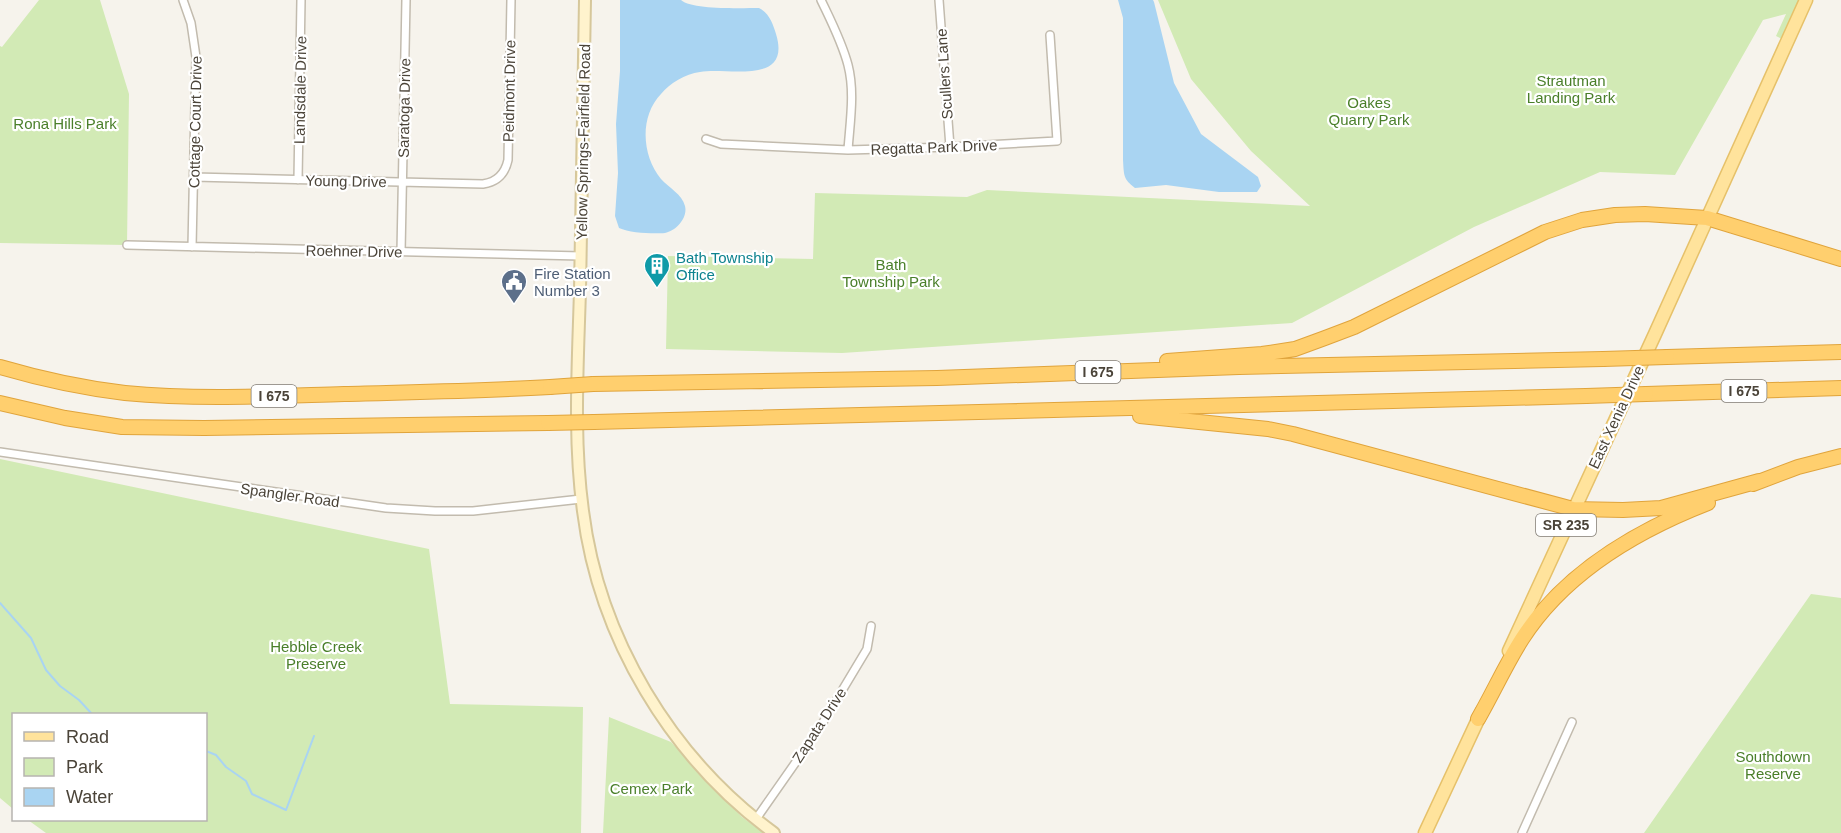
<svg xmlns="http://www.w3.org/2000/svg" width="1841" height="833" font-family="Arial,sans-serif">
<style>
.green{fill:#d2eab5}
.water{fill:#a9d4f2}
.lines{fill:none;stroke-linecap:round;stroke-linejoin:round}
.stream{stroke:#a9d4f2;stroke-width:2}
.street-casing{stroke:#c2bbae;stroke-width:10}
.secondary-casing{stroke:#d6c79b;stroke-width:14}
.primary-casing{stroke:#e6c16a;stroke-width:15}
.highway-casing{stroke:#e0a43c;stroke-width:16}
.street{stroke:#fff;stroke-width:7}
.secondary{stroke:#fff3cd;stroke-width:10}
.primary{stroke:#ffe39c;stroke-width:12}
.highway{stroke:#ffcf6e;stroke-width:14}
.highway-bridge-casing{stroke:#e0a43c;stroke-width:16;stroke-linecap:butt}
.highway-bridge{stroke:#ffcf6e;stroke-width:14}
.labels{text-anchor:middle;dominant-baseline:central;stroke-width:4.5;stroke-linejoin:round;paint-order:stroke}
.shield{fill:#fff;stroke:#817c74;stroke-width:1.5}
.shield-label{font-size:14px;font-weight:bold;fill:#4b4439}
.street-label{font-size:15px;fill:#4b4439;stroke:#fff}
.park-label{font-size:15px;fill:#4a7f2a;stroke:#fff}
.culture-label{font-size:15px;fill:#0d838f;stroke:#fff;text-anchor:start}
.service-label{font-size:15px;fill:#4e5e75;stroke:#fff;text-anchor:start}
</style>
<rect width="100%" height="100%" fill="#f6f3ec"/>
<path class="green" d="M39,0H100L129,94L127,245L0,243V46L2,47Z
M1158,0H1807L1788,42L1776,36L1786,14L1763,20L1675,175L1600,172L1474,227L1292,323L842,353L666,349L668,256L813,259L815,193L967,197L987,190L1310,206L1251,151L1191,79Z
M0,459L429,549L450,704L583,707L581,833H46L28,820H206V714H14L13,809L0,798Z
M1811,594L1841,598V833H1644Z
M609,717L671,742L742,817L764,833H603Z"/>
<path class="water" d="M620,0H681C692,10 741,8 759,8C769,13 773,24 776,34C792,86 727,67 700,72C685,74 670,83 661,94C639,117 642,156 661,179C669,188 682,194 685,206C688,218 676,231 665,233C653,234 630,233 619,228L615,216L618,173L616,124L620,71Z
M1118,0H1153L1154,2L1174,83L1201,134L1258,177L1261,186L1257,192H1219L1166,185L1135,188C1123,179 1124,175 1123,160V18Z"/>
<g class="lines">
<path class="stream" d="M0,603L31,638L46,670L60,686L79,700L92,714
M206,751L216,755L226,767L246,781L252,794L286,810L314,736"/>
<defs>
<path id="street" d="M183,0L191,23L196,57L192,247
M821,0C831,21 842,42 848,65C855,92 850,122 848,150
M939,0L950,147
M706,139L721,144L848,150L950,147L1057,141L1050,35
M194,177L483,184C497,182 505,174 508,160L511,0
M298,180L301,0
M127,245L581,256
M401,252L406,0
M0,452L386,508L435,511H473L581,499
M756,819L819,729L867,649L871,626
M1522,833L1572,722"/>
<path id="secondary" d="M585,0C583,97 582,193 580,290C578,363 573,438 583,511C599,638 671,758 774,833"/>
<path id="primary" d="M1509,651L1655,334L1806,0
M1425,833L1482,711"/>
<path id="highway" d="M1667,357L1841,352
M1167,361L1262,354L1295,349L1325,338L1354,327L1545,232L1582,220L1615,215L1645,214L1707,218L1841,259
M0,367C41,379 82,388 125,393C198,400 272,396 344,394C413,392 481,391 550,387
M593,384L937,378L1239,367L1603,359
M1646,394L1841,388
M0,403L65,418L122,427L204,428L548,423
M1140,416L1268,429L1293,434L1573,509L1623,510L1661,508L1759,481
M594,422L1586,396
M1753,484L1798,467L1841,456
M1478,719C1493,693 1506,664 1522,639C1565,572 1636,531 1708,503"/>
</defs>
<use href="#street" class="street-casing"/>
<use href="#secondary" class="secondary-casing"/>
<use href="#primary" class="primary-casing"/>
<use href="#highway" class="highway-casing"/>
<use href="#street" class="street"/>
<use href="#secondary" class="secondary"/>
<use href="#primary" class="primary"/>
<use href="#highway" class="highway"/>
<defs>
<path id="highway-bridge" d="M1603,359L1667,357
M550,387L593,384
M1586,396L1646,394
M548,423L594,422"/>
</defs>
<use href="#highway-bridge" class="highway-bridge-casing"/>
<use href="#highway-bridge" class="highway-bridge"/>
</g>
<defs>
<symbol id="building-pin" viewBox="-11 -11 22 30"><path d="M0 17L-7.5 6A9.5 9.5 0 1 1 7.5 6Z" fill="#0f9aa8" stroke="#fff"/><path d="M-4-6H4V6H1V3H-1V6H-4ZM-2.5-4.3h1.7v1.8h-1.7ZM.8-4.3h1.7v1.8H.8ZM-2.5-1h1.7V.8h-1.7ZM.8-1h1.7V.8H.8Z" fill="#fff"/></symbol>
<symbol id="civic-pin" viewBox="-11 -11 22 30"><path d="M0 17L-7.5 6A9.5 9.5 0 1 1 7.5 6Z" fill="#5c6f8a" stroke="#fff"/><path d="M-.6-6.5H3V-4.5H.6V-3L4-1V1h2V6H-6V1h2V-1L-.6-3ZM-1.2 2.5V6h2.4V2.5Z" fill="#fff"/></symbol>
</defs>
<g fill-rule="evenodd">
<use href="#building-pin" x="642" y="251" width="30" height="40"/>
<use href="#civic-pin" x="499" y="267" width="30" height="40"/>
</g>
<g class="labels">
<g class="shield">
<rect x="1075.5" y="361" width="45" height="22" rx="4.5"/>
<rect x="1721.5" y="380" width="45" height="22" rx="4.5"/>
<rect x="251.5" y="385" width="45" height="22" rx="4.5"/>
<rect x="1536" y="514" width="60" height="22" rx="4.5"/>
</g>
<g class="shield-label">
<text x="1098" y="372">I 675</text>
<text x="1744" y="391">I 675</text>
<text x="274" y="396">I 675</text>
<text x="1566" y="525">SR 235</text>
</g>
<g class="street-label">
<text transform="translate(944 74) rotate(-94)">Scullers Lane</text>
<text transform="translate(300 90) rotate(-89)">Landsdale Drive</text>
<text transform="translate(509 91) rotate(-89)">Peidmont Drive</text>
<text transform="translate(404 108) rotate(-89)">Saratoga Drive</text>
<text transform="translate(195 122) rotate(-89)">Cottage Court Drive</text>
<text transform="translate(583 142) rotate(-89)">Yellow Springs-Fairfield Road</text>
<text transform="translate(934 147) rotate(-2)">Regatta Park Drive</text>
<text transform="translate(346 181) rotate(1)">Young Drive</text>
<text transform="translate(354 251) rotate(1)">Roehner Drive</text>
<text transform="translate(1616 417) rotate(-65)">East Xenia Drive</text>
<text transform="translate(290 495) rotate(8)">Spangler Road</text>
<text transform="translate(819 725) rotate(-57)">Zapata Drive</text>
</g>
<g class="park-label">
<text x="1571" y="80">Strautman<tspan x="1571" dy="17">Landing Park</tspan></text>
<text x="1369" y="102">Oakes<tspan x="1369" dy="17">Quarry Park</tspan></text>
<text x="65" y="123">Rona Hills Park</text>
<text x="891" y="264">Bath<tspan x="891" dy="17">Township Park</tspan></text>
<text x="316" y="646">Hebble Creek<tspan x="316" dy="17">Preserve</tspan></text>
<text x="1773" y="756">Southdown<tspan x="1773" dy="17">Reserve</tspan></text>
<text x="651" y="788">Cemex Park</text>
</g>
<g class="culture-label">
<text x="676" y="257">Bath Township<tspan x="676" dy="17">Office</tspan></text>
</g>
<g class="service-label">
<text x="534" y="273">Fire Station<tspan x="534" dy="17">Number 3</tspan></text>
</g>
</g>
<rect x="12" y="713" width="195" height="108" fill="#ffffff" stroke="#b7b4b0" stroke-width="1.5"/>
<rect x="24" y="732" width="30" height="9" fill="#ffe39c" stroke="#b7b4b0" stroke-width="1.5"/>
<text x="66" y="743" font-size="18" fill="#4b4439">Road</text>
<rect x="24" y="758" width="30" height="18" fill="#d2eab5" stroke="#b7b4b0" stroke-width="1.5"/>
<text x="66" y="773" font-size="18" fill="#4b4439">Park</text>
<rect x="24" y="788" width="30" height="18" fill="#a9d4f2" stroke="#b7b4b0" stroke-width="1.5"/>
<text x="66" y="803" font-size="18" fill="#4b4439">Water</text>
</svg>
